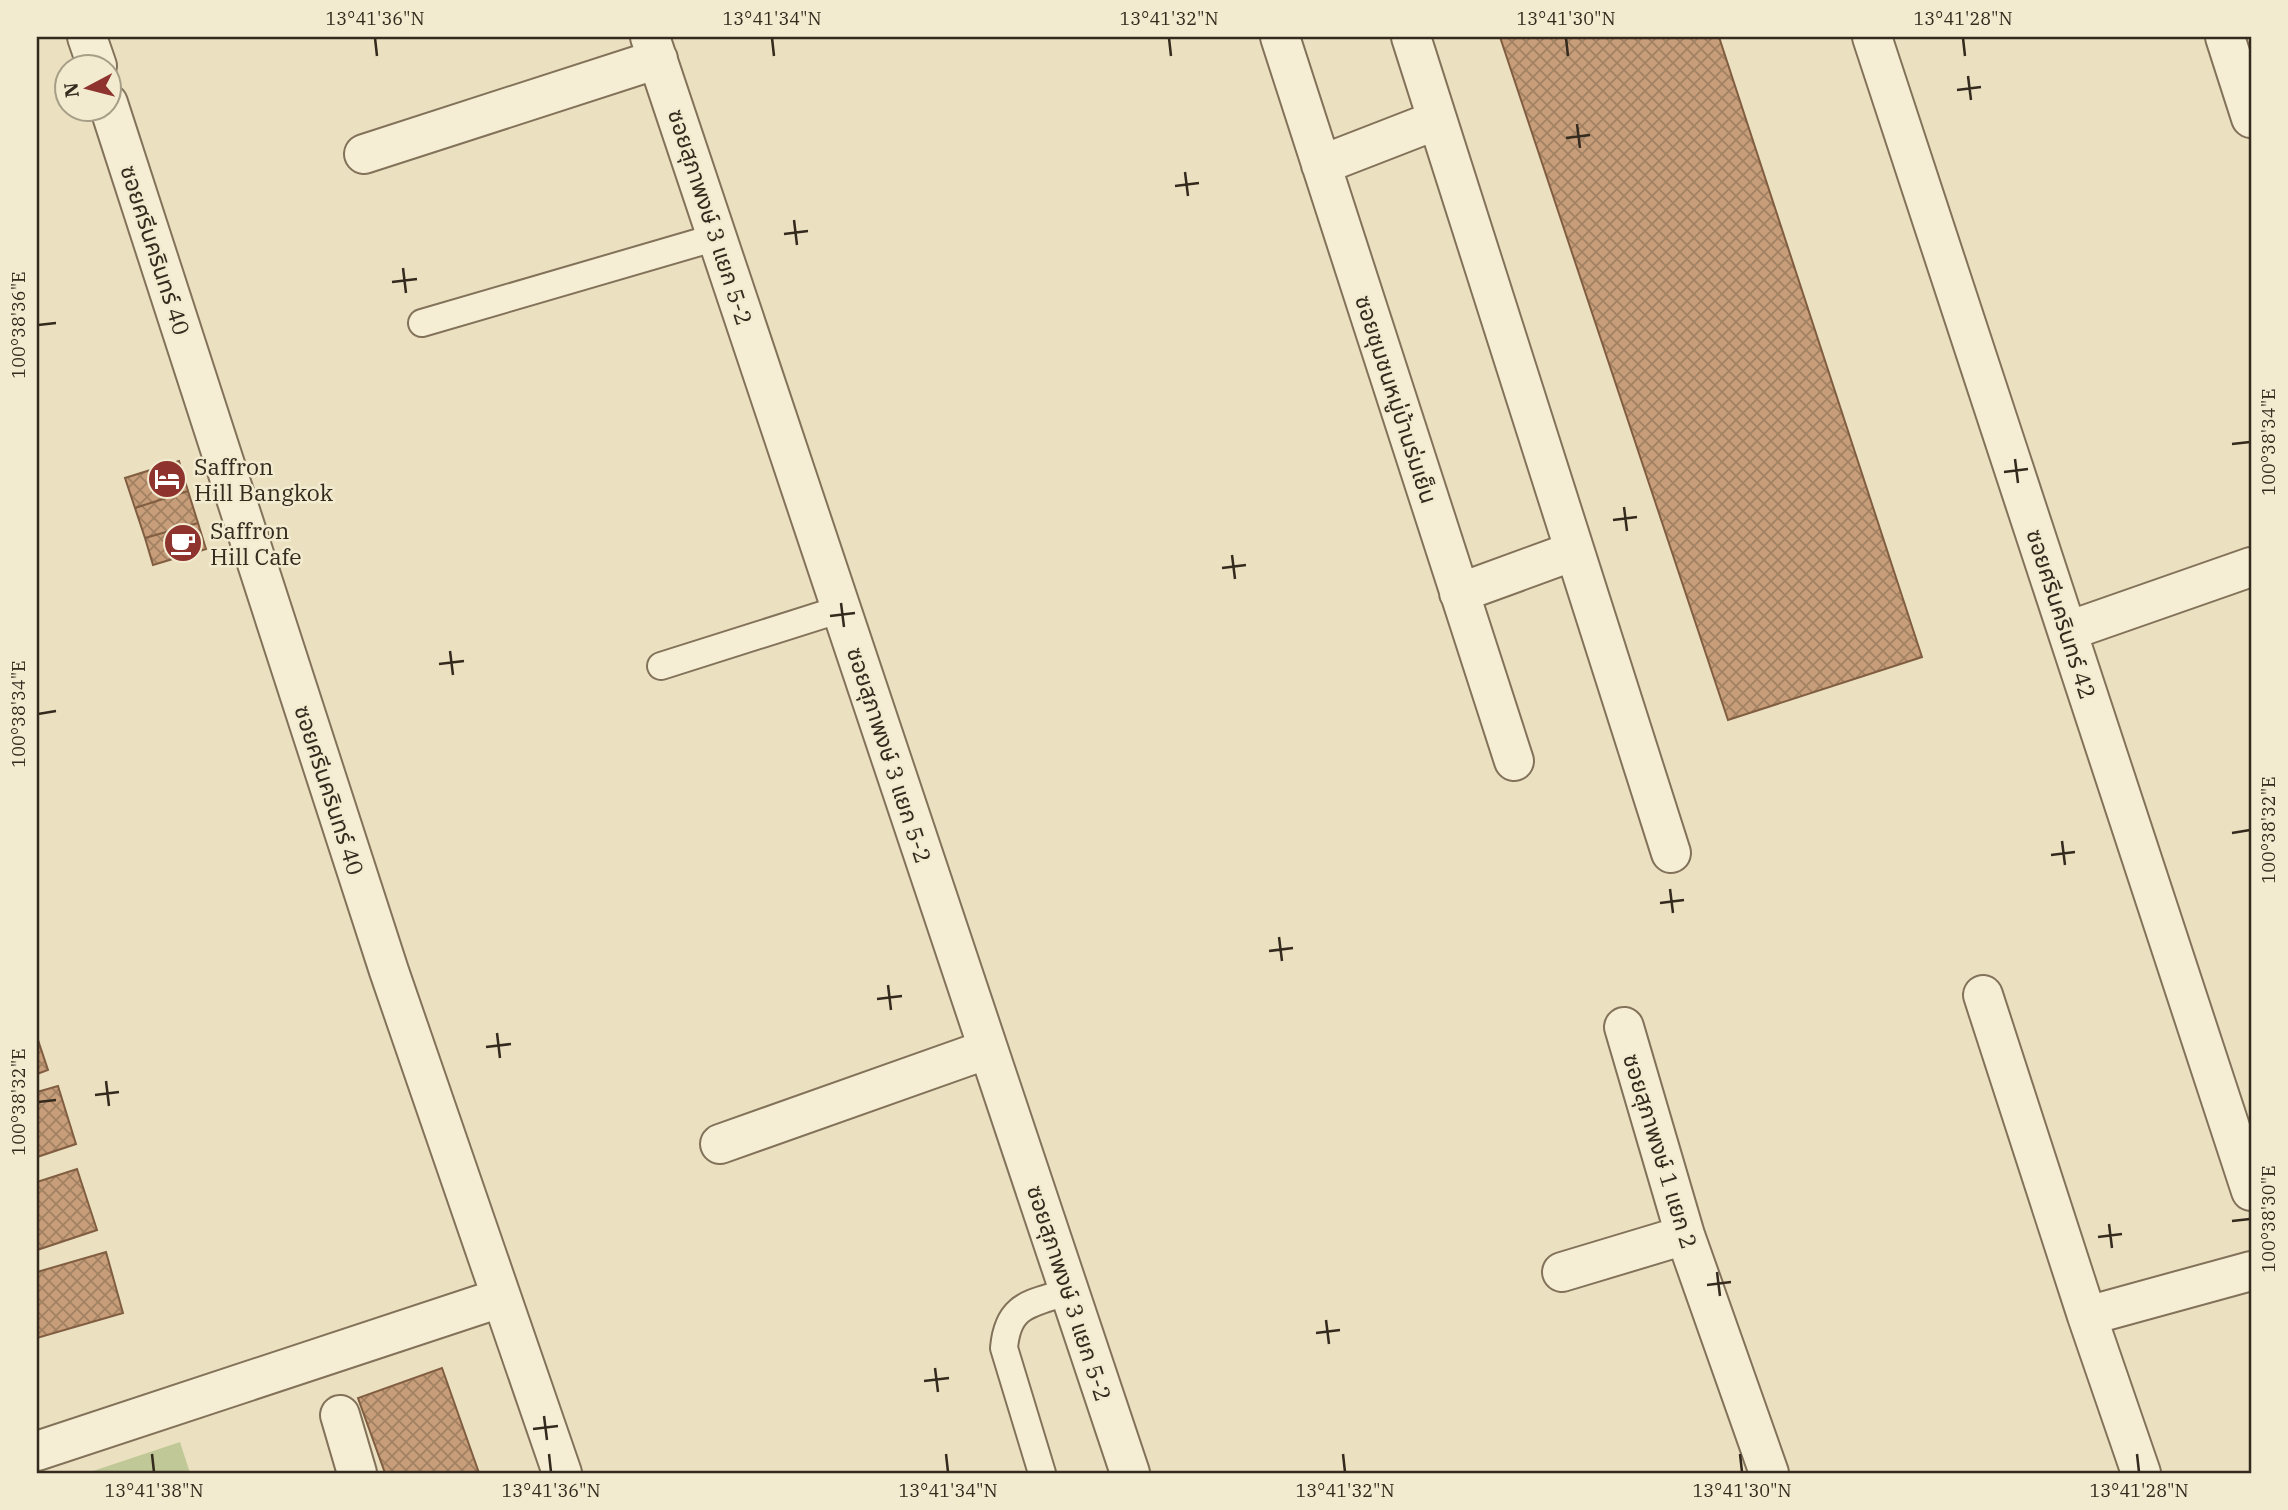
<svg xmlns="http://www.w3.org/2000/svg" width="2288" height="1510" font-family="'IBM Plex Serif','Noto Sans Thai',serif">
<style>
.grass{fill:#bfc896}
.building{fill:url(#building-cross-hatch);stroke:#815e41;stroke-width:2}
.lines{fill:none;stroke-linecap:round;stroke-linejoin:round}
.service-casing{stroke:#83725a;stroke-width:30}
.minor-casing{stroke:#83725a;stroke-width:42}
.service{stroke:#f6eed4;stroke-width:26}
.minor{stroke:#f6eed4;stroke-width:38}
.ticks{fill:none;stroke:#342a1d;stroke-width:2.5}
.labels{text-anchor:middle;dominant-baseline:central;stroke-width:5;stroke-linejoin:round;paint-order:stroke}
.street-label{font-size:23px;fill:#342a1d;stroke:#f3ebd0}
.poi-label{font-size:23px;fill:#342a1d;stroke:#f3ebd0;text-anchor:start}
.neatline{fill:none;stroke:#342a1d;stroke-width:2.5}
.ticks-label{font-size:18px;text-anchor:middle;fill:#342a1d}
</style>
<defs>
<pattern id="building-cross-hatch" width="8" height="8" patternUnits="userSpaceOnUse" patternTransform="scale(1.75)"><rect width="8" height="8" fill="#c79e79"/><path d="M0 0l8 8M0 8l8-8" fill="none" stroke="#a28163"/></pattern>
</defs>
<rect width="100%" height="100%" fill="#ebe1c1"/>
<path class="grass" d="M180,1442L190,1473H87Z"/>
<path class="building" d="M1500,37H1719L1922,657L1728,720Z
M179,461L188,491L135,508L125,478Z
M188,491L198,523L145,538L135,508Z
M198,523L206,549L153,565L145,538Z
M37,1037L48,1070L37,1074Z
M58,1086L76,1144L37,1157V1092Z
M77,1169L97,1230L37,1250V1182Z
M106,1252L123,1313L37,1338V1272Z
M442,1368L479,1473H385L358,1398Z"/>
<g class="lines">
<defs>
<path id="service" d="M422,323L717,237
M661,666L841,609
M1042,1473L1004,1348C1008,1302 1033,1304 1069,1291"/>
<path id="minor" d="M87,37L97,66
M650,37L1130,1473
M1280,37L1514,761
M1411,37L1671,853
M1872,37L2251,1191
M2225,37L2251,118
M108,103L389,971L562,1473
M364,154L658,59
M1321,165L1437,120
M1459,593L1574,551
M2068,631L2251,567
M1983,995L2087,1316L2251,1271
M1624,1027L1685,1235L1769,1473
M720,1144L988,1049
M1562,1272L1685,1235
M2087,1316L2141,1473
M340,1415L357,1473
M37,1451L500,1298"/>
</defs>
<use href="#service" class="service-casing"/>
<use href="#minor" class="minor-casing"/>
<use href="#service" class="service"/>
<use href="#minor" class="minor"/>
</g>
<path class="ticks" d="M375,38L377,56M772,38L774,56M1169,38L1171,56M1566,38L1568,56M1963,38L1965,56M1968,76L1971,100M1957,90L1981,87M1577,124L1580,148M1566,138L1590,135M1185,172L1188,196M1175,186L1199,183M794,220L797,245M784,234L808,231M403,268L406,293M392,282L417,279M38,325L56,323M2232,444L2250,442M2015,459L2018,483M2004,472L2028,469M1624,507L1627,531M1613,520L1637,517M1232,555L1235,579M1222,568L1246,565M841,603L844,627M830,616L855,613M450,651L453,675M439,664L464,661M38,714L56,711M2232,833L2250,830M2062,841L2065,865M2051,855L2075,852M1670,889L1673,913M1660,903L1684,900M1279,937L1282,961M1269,951L1293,948M888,985L891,1010M877,999L902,996M497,1033L500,1058M486,1047L511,1044M106,1081L109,1106M95,1095L119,1092M38,1102L56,1100M2232,1221L2250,1219M2109,1224L2112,1248M2098,1237L2122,1234M1717,1272L1720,1296M1707,1285L1731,1282M1326,1320L1329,1344M1316,1333L1340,1330M935,1368L938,1392M924,1381L949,1378M544,1416L547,1440M533,1429L558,1426M152,1454L154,1472M549,1454L551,1472M946,1454L948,1472M1343,1454L1345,1472M1740,1454L1742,1472M2137,1454L2139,1472"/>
<defs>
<symbol id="hotel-disc" viewBox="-11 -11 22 22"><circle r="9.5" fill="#8e332e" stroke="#f3ebd0"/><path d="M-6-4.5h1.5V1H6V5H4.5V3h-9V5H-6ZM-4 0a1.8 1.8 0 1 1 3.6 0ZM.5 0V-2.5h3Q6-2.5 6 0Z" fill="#fff"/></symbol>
<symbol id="cafe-disc" viewBox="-11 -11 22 22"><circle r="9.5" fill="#8e332e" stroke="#f3ebd0"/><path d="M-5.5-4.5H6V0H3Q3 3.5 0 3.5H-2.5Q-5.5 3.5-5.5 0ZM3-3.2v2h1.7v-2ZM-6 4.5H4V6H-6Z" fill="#fff"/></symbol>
</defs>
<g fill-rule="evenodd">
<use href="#hotel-disc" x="145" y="457" width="44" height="44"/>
<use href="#cafe-disc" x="161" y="521" width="44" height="44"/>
</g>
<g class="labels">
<g class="street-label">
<text transform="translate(711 217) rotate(72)">ซอยสุภาพงษ์ 3 แยก 5-2</text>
<text transform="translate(156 250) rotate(72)">ซอยศรีนครินทร์ 40</text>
<text transform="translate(1397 399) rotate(72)">ซอยชุมชนหมู่บ้านร่มเย็น</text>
<text transform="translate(2062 614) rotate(72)">ซอยศรีนครินทร์ 42</text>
<text transform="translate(890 755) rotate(72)">ซอยสุภาพงษ์ 3 แยก 5-2</text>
<text transform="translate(330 790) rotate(72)">ซอยศรีนครินทร์ 40</text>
<text transform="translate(1661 1151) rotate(73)">ซอยสุภาพงษ์ 1 แยก 2</text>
<text transform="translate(1070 1293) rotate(72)">ซอยสุภาพงษ์ 3 แยก 5-2</text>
</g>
<g class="poi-label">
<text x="194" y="466">Saffron<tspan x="194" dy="26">Hill Bangkok</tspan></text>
<text x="210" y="530">Saffron<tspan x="210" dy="26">Hill Cafe</tspan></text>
</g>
</g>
<rect width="2288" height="1510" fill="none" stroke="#f3ebd0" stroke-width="77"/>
<g transform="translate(88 88) rotate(263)"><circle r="33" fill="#f3ebd0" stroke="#a79e88" stroke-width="2"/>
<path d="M0-5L12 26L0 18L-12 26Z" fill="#8e332e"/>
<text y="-10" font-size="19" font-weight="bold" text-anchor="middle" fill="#342a1d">N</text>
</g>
<rect x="38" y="38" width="2212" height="1434" class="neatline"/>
<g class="ticks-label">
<text x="375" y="25">13°41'36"N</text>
<text x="772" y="25">13°41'34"N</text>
<text x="1169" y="25">13°41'32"N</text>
<text x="1566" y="25">13°41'30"N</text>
<text x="1963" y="25">13°41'28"N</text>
<text transform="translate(19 325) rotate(-90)" y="6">100°38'36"E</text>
<text transform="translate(2269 442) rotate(-90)" y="6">100°38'34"E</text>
<text transform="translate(19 714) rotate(-90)" y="6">100°38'34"E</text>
<text transform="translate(2269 830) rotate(-90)" y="6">100°38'32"E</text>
<text transform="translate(19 1102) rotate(-90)" y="6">100°38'32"E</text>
<text transform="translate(2269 1219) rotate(-90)" y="6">100°38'30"E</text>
<text x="154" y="1497">13°41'38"N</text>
<text x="551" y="1497">13°41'36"N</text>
<text x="948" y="1497">13°41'34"N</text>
<text x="1345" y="1497">13°41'32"N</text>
<text x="1742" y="1497">13°41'30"N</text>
<text x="2139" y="1497">13°41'28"N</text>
</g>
</svg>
